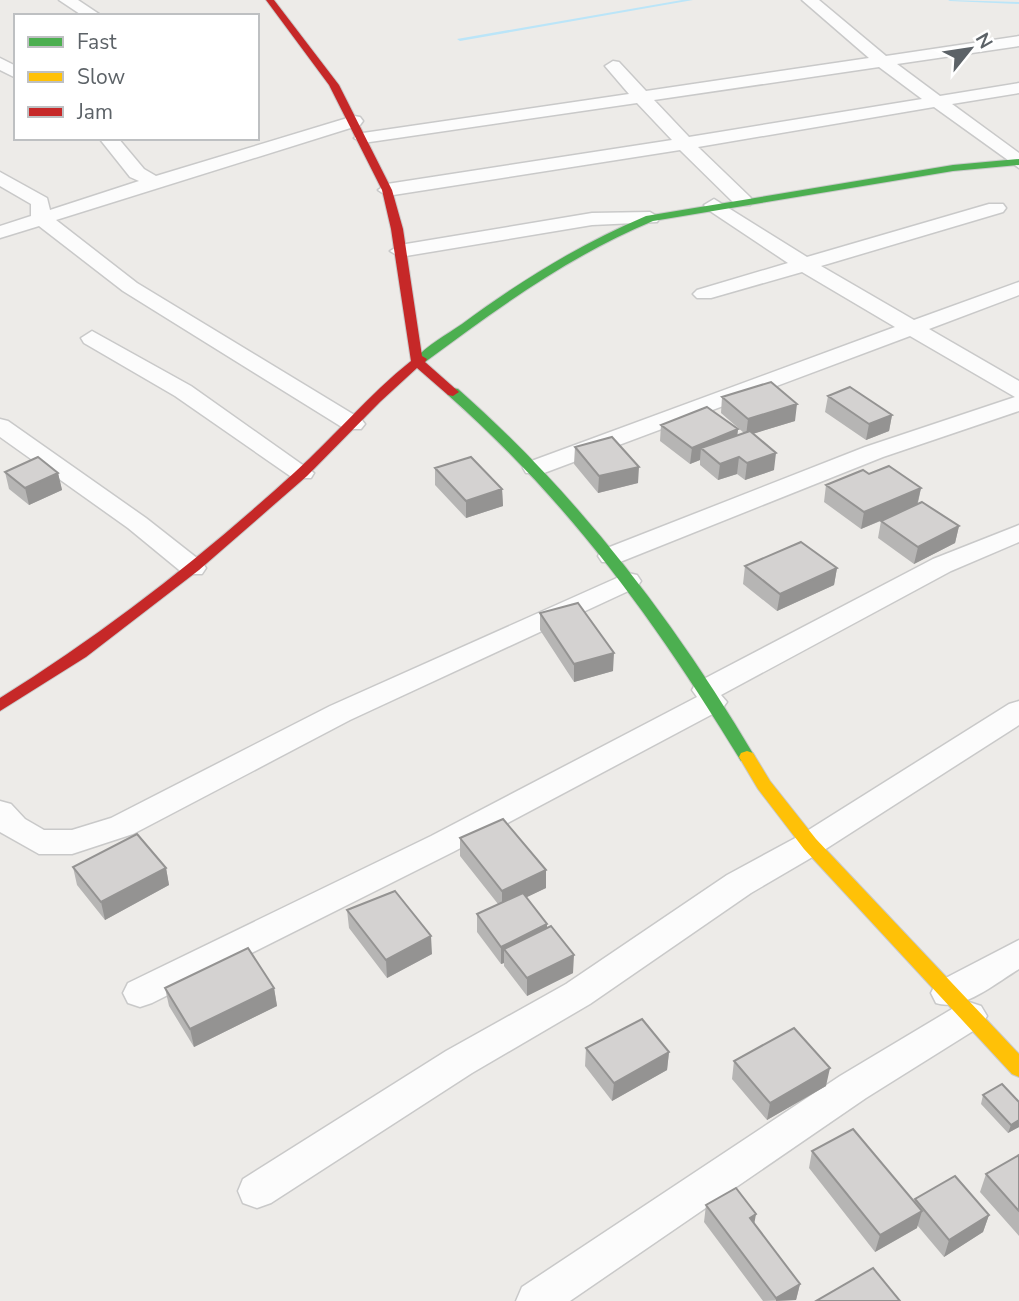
<svg xmlns="http://www.w3.org/2000/svg" width="1019" height="1301" font-family="'Nunito Sans',sans-serif">
<style>
.lines{fill:none;stroke-linecap:round;stroke-linejoin:round}
.stream{fill:#bbe5f8;fill-rule:evenodd}
.street-casing{stroke:#c9c9c9;stroke-width:3}
.fast-casing{stroke:#c9caca;stroke-width:2}
.slow-casing{stroke:#c9caca;stroke-width:2}
.jam-casing{stroke:#c9caca;stroke-width:2}
.street{fill:#fcfcfc;fill-rule:evenodd}
.fast{fill:#4caf50;fill-rule:evenodd}
.slow{fill:#ffc107;fill-rule:evenodd}
.jam{fill:#c62828;fill-rule:evenodd}
.wall{fill:#b6b5b4}
.shaded-wall{fill:#949392}
.building{fill:#d4d2d1;stroke:#949392;stroke-width:2}
</style>
<rect width="100%" height="100%" fill="#edebe8"/>
<g class="lines">
<path class="stream" d="M682,0H693L460,41L457,39Z
M948,0L1019,2V4L950,1Z"/>
<defs>
<path id="street" d="M59,0H78L102,16H83Z
M802,0H819L886,56L1019,36V46L897,64L940,96L1019,83V93L952,104L1019,153V168L934,107L698,147L750,197L753,201L750,205H736L680,150L387,196L378,190L387,184L672,140L637,103L363,143L354,138L363,133L629,94L605,66L613,61L619,62L646,91L869,58ZM879,67L922,99L689,137L654,100Z
M0,58L16,66V78L0,70Z
M354,116L360,117L363,121L360,125L56,220L137,283L361,419L365,424L361,429H345L123,291L39,226L0,238V226L31,216V204L0,186V172L47,198L50,210L139,181L130,177L99,138H118L144,169L156,176Z
M714,199L807,257L989,204H1003L1006,208L1003,212L821,266L914,320L1019,282V295L929,329L1019,381V411L883,457L620,562H602L598,556L602,550L865,447L1015,397L910,336L544,473H526L523,468L526,463L895,327L802,272L711,298H697L693,294L697,290L788,263L707,209L704,205Z
M650,212L660,218L657,222L592,225L400,257L390,251L400,245L592,213Z
M92,331L191,386L314,473L311,478H293L175,396L84,343L81,338Z
M0,419L8,421L146,518L202,562L206,568L202,574H184L128,528L0,437Z
M1019,525V542L951,571L721,695L727,702L722,709L453,852L152,1003L140,1007L128,1003L123,993L128,983L431,836L697,697L692,690L696,683L933,559Z
M628,573L637,575L641,581L637,587L350,720L133,834L72,854H39L0,832V801L11,804L25,819L44,830H72L111,818L330,706Z
M1019,701V725L821,852L751,893L590,1004L472,1073L271,1203L257,1208L243,1203L238,1191L243,1179L446,1051L566,984L727,875L799,836L1009,704Z
M1019,940V969C996,983 962,1012 936,1003L931,993L936,983Z
M969,1002L981,1006L987,1016L981,1026L866,1098L570,1301H516L522,1287L840,1076L957,1006Z"/>
<path id="fast" d="M1019,159V165L953,171L653,221C569,256 498,308 425,362L421,363L415,359C427,345 446,335 462,324C520,281 580,244 646,216L953,165Z
M453,388L458,389C577,494 674,620 755,757L753,761H741C655,621 572,505 448,395L447,392Z"/>
<path id="slow" d="M747,751L753,753L770,781L816,839L1019,1054V1077L1012,1074L804,849L758,789L739,757L741,753Z"/>
<path id="jam" d="M266,0H274L339,85L392,190L403,229L422,356L427,359L425,362L459,392L453,396L448,395L417,368L380,402L307,476L199,570L86,657L0,711V698C106,632 203,556 295,472C335,436 369,394 411,361L391,229L382,190L329,85Z"/>
</defs>
<use href="#street" class="street-casing"/>
<use href="#fast" class="fast-casing"/>
<use href="#slow" class="slow-casing"/>
<use href="#jam" class="jam-casing"/>
<use href="#street" class="street"/>
<use href="#fast" class="fast"/>
<use href="#slow" class="slow"/>
<use href="#jam" class="jam"/>
</g>
<path class="wall" d="M828,396L892,415L889,431L866,440L825,412Z
M722,397L795,421L752,434L774,470L745,480L737,474L718,480L700,465V460L690,464L660,441L661,425L738,429L737,436L744,433L721,413Z
M575,447L638,483L598,493L574,464Z
M435,468L502,489L503,506L466,518L435,485Z
M5,472L58,473L62,490L29,505L9,489Z
M869,474L921,488L918,503L959,526L955,543L914,564L878,538L881,521L883,520L861,529L824,502L826,485Z
M745,566L837,568L834,585L777,611L743,584Z
M540,613L613,671L574,682L540,630Z
M460,838L546,870V888L526,897L547,924V928L573,973L527,996L504,966V963L501,964L477,932V914L498,904L460,856Z
M73,867L166,868L169,885L105,920L77,885Z
M347,910L432,954L387,978L349,928Z
M165,988H274L277,1006L194,1047L169,1006Z
M586,1048L669,1052L667,1070L612,1101L585,1066Z
M734,1061L826,1086L767,1120L732,1079Z
M983,1095L1019,1102V1127L1008,1133L981,1104Z
M812,1151L914,1202L915,1199L989,1215L983,1232L944,1257L917,1225V1228L875,1252L809,1168Z
M1019,1155V1236L980,1192L986,1174Z
M706,1205L754,1224L800,1284L796,1300L763,1301L704,1222Z"/>
<path class="shaded-wall" d="M797,404L795,421L746,436L748,419Z
M892,415L889,431L866,440L869,424Z
M738,429L736,446L701,448L700,460L690,464L692,448Z
M776,453L774,470L745,480L747,463Z
M739,457L737,474L718,480L720,464Z
M639,467L638,483L598,493L599,476Z
M58,473L62,490L29,505L25,488Z
M921,488L917,505L861,529L864,512Z
M502,489L503,506L466,518V501Z
M959,526L955,543L914,564L918,547Z
M837,568L834,585L777,611L780,594Z
M614,653L613,671L574,682V664Z
M166,868L169,885L105,920L101,902Z
M546,870V888L502,909V891Z
M547,924V942L504,949V963L501,964V947Z
M431,936L432,954L387,978L386,960Z
M574,955L573,973L527,996V978Z
M274,988L277,1006L194,1047L190,1029Z
M669,1052L667,1070L612,1101L614,1083Z
M830,1068L826,1086L767,1120L770,1103Z
M1019,1120V1127L1008,1133L1011,1125Z
M922,1211L917,1228L875,1252L880,1235Z
M756,1214L753,1231L750,1218Z
M989,1215L983,1232L944,1257L949,1240Z
M800,1284L796,1300L776,1301V1298Z"/>
<path class="building" d="M771,382L797,404L748,419L722,397Z
M850,387L892,415L869,424L828,396Z
M707,407L738,429L692,448L661,425Z
M750,431L776,453L747,463L739,457L720,464L701,448Z
M612,437L639,467L599,476L575,447Z
M38,457L58,473L25,488L5,472Z
M471,457L502,489L466,501L435,468Z
M889,466L921,488L864,512L826,485L863,470L869,474Z
M922,502L959,526L918,547L881,521Z
M801,542L837,568L780,594L745,566Z
M578,603L614,653L574,664L540,613Z
M503,819L546,870L502,891L460,838Z
M137,834L166,868L101,902L73,867Z
M395,891L431,936L386,960L347,910Z
M523,893L547,924L501,947L477,914Z
M551,926L574,955L527,978L504,949Z
M248,948L274,988L190,1029L165,988Z
M642,1019L669,1052L614,1083L586,1048Z
M794,1028L830,1068L770,1103L734,1061Z
M1002,1084L1019,1102V1120L1011,1125L983,1095Z
M853,1129L922,1211L880,1235L812,1151Z
M1019,1155V1211L986,1174Z
M955,1176L989,1215L949,1240L915,1199Z
M736,1188L756,1214L750,1218L800,1284L776,1298L706,1205Z
M873,1268L900,1301H816Z"/>
<rect x="14" y="14" width="245" height="126" fill="#ffffff" stroke="#bec0c2" stroke-width="2"/>
<rect x="28" y="37" width="35" height="10" fill="#4caf50" stroke="#bec0c2" stroke-width="2"/>
<text x="77" y="49" font-size="21" fill="#5c6267">Fast</text>
<rect x="28" y="72" width="35" height="10" fill="#ffc107" stroke="#bec0c2" stroke-width="2"/>
<text x="77" y="84" font-size="21" fill="#5c6267">Slow</text>
<rect x="28" y="107" width="35" height="10" fill="#c62828" stroke="#bec0c2" stroke-width="2"/>
<text x="77" y="119" font-size="21" fill="#5c6267">Jam</text>
<g transform="translate(970 49) rotate(60)" stroke="#ffffff" stroke-width="5" paint-order="stroke">
<path d="M0-5L12 26L0 18L-12 26Z" fill="#5c6267"/>
<text y="-10" font-size="19" font-weight="bold" text-anchor="middle" fill="#5c6267">N</text>
</g>
</svg>
